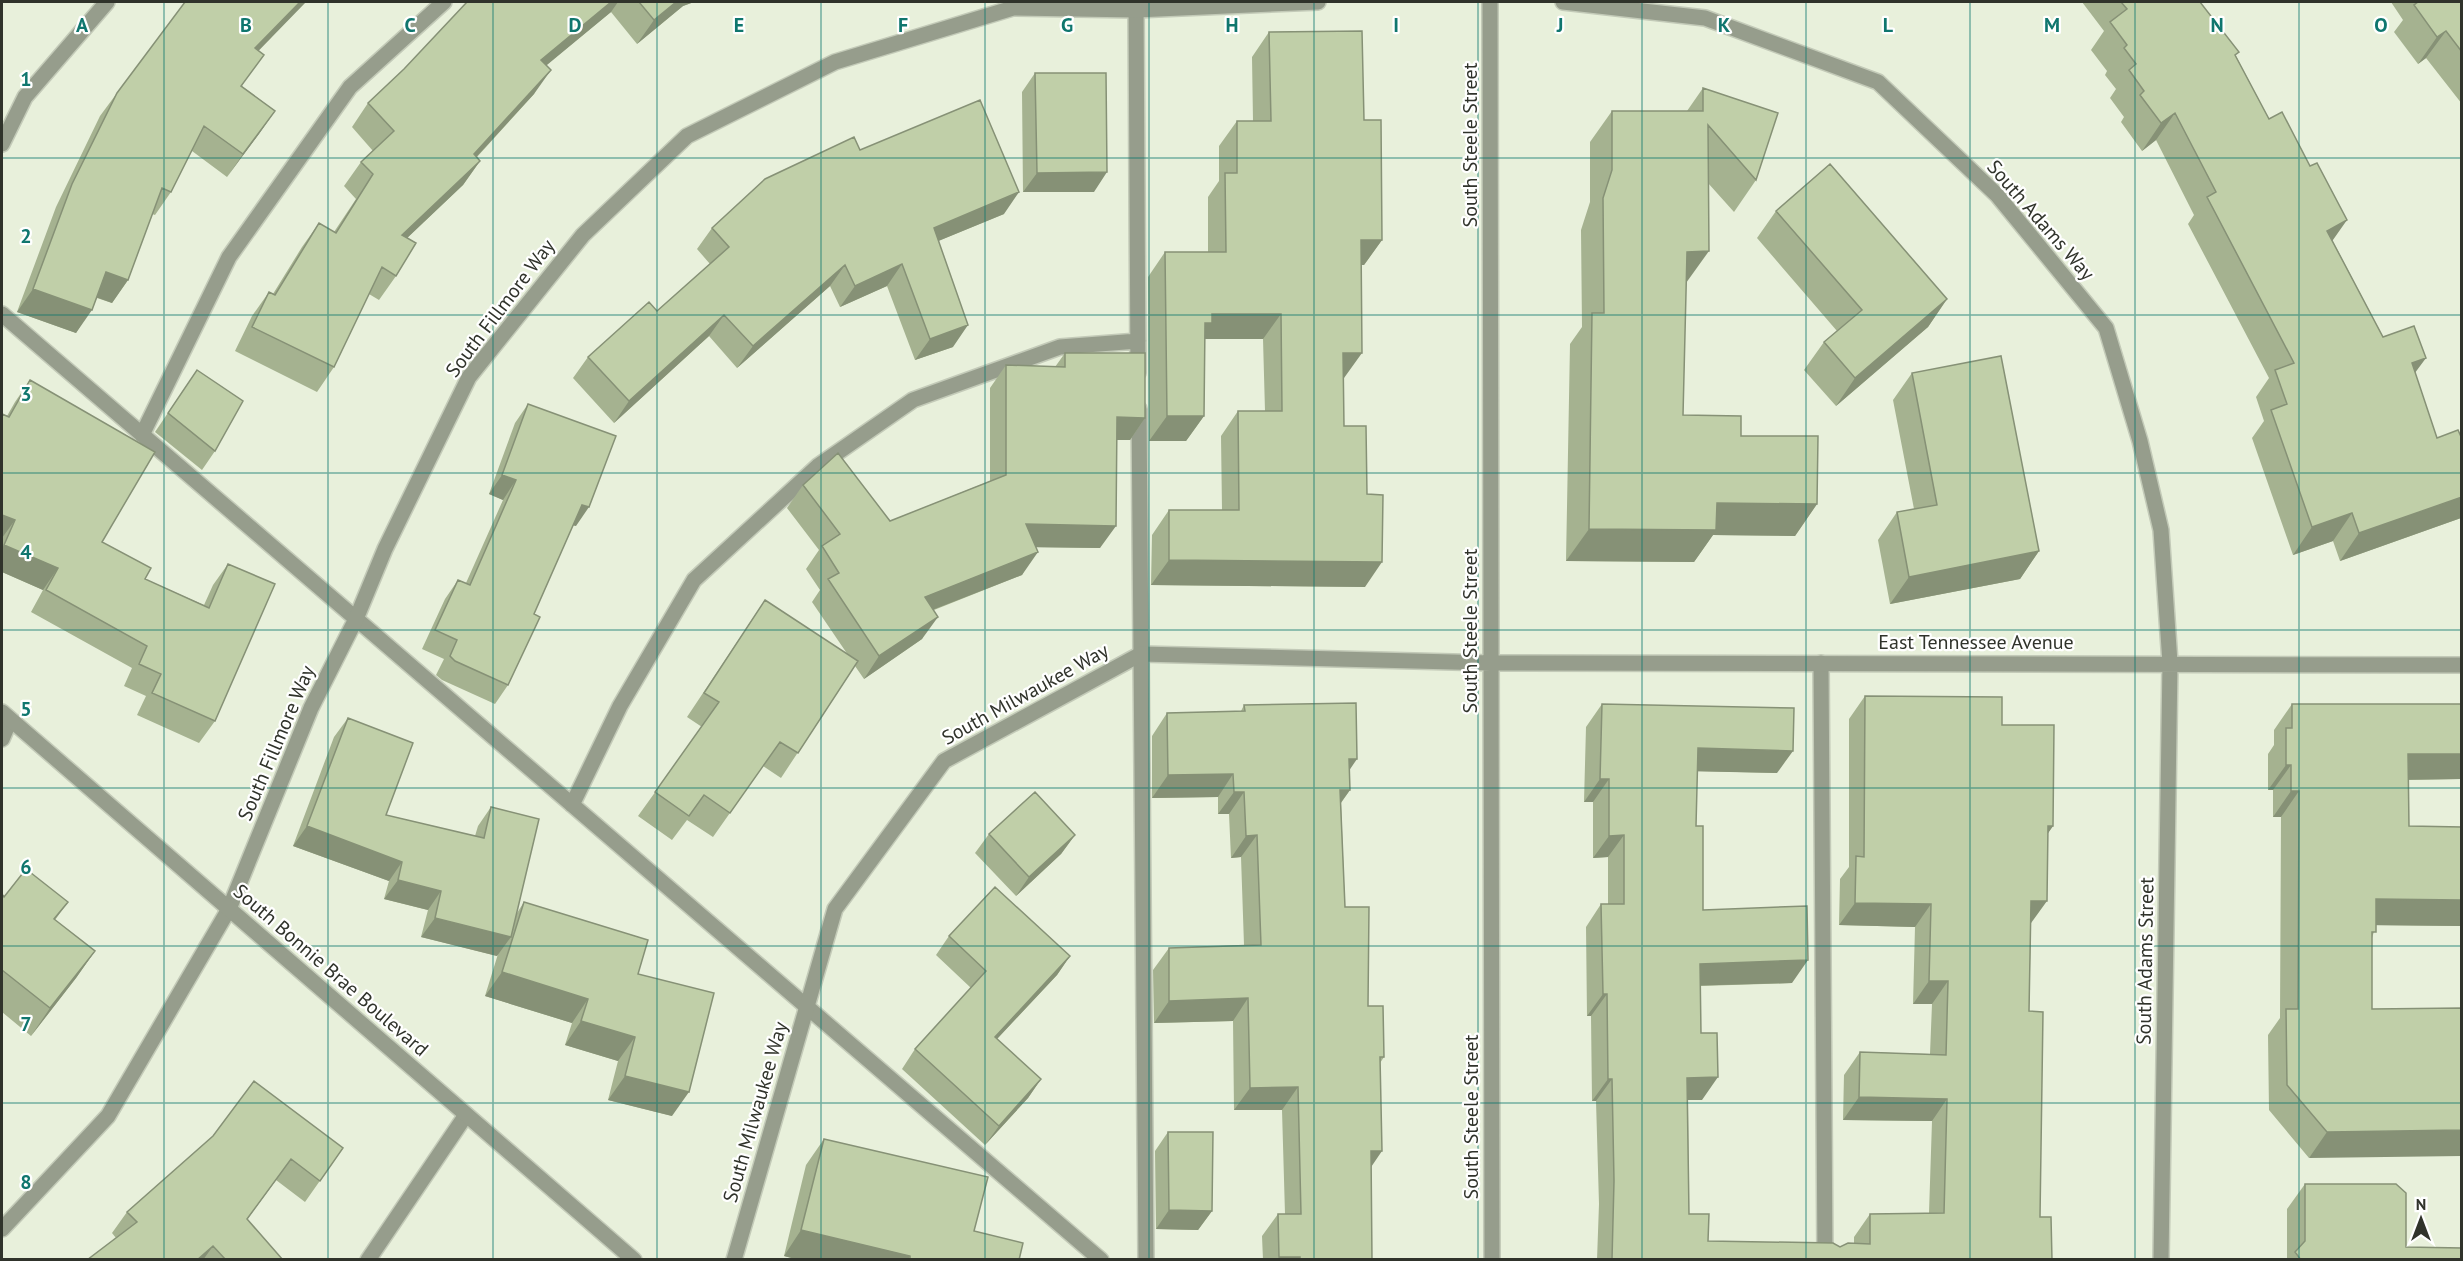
<svg xmlns="http://www.w3.org/2000/svg" width="2463" height="1261" font-family="'PT Sans',sans-serif">
<style>
.lines{fill:none;stroke-linecap:round;stroke-linejoin:round}
.service-casing{stroke:#c3cab8;stroke-width:18}
.minor-casing{stroke:#c3cab8;stroke-width:18}
.tertiary-casing{stroke:#c3cab8;stroke-width:18}
.service{stroke:#969d8c;stroke-width:15}
.minor{stroke:#969d8c;stroke-width:15}
.tertiary{stroke:#969d8c;stroke-width:15}
.wall{fill:#a5b290}
.shaded-wall{fill:#869176}
.building{fill:#c0cfa8;stroke:#869176;stroke-width:1.5}
.grid{fill:none;stroke:#0f766e;stroke-width:1.5;stroke-opacity:0.55}
.labels{text-anchor:middle;dominant-baseline:central;stroke-width:4.5;stroke-linejoin:round;paint-order:stroke}
.street-label{font-size:20px;fill:#30332b;stroke:#fff}
.grid-label{font-size:20px;text-anchor:middle;font-weight:bold;fill:#0f766e;stroke:#fff;stroke-width:4.5;stroke-linejoin:round;paint-order:stroke}
</style>
<rect width="100%" height="100%" fill="#e8f0db"/>
<g class="lines">
<defs>
<path id="service" d="M1136,2L1138,373
M2,314L1101,1260
M1139,409L1146,1260
M142,435L229,257L350,87L444,2
M1821,663L1825,1260
M2,739L10,720
M572,805L620,706L694,580L818,466L913,400L1060,347L1138,341
M368,1260L466,1115"/>
<path id="minor" d="M1490,2L1492,1260
M1563,2L1705,18L1878,82L1997,195L2106,328L2140,441L2161,530L2170,663L2161,1260
M2,144L25,97L107,2
M2,1229L108,1116L229,909L311,708L356,619L385,549L469,377L583,235L687,136L835,62L1013,8L1136,10L1318,2
M734,1260L835,909L944,761L1141,654L1491,663L2462,665"/>
<path id="tertiary" d="M2,712L634,1260"/>
</defs>
<use href="#service" class="service-casing"/>
<use href="#minor" class="minor-casing"/>
<use href="#tertiary" class="tertiary-casing"/>
<use href="#service" class="service"/>
<use href="#minor" class="minor"/>
<use href="#tertiary" class="tertiary"/>
</g>
<path class="wall" d="M467,2H694L683,6L637,44L611,12L546,65L534,94L477,157L480,161L463,185L407,238L396,276L379,300L369,294L334,367L317,392L235,351L252,316L269,292L273,294L302,247L319,223L334,232L356,199L344,186L361,162L373,151L352,127L368,103L404,69Z
M2082,2H2200L2236,56L2383,337L2415,373L2461,518L2340,561L2333,541L2293,555L2252,438L2264,421L2256,397L2269,378L2188,224L2194,215L2156,140L2142,151L2121,122L2124,117L2110,98L2116,89L2105,75L2107,71L2091,50L2104,31Z
M2391,2H2462V104L2426,58L2418,64L2394,32L2403,20Z
M1269,32L1364,120L1382,240L1364,265H1361L1344,378H1343L1344,426L1365,587L1151,585L1152,535L1169,510H1222L1221,436L1238,411H1265L1263,339H1205L1204,416L1186,441H1149L1148,277L1165,252H1208V197L1219,181V146L1237,121H1253L1252,57Z
M259,51L242,86L275,111L227,177L192,151L171,192L155,215L152,214L128,280L112,303L97,298L76,333L17,312L56,207L100,116L117,93Z
M1035,73L1094,192H1023L1022,92Z
M1703,88L1756,180L1734,212L1708,183L1686,283L1683,415L1741,436L1817,504L1795,536L1713,535L1694,562L1566,561L1570,344L1582,327L1581,230L1590,202V142L1612,111H1687Z
M860,150L1004,214L938,241L953,347L915,360L887,286L840,307L830,286L737,368L709,336L614,423L573,378L588,357L657,311L710,264L697,249L712,228Z
M1776,211L1947,299L1928,327L1836,406L1804,370L1824,342L1837,331L1757,238Z
M1065,353L1145,418L1130,440H1117L1100,548L1036,547L1022,575L934,610L922,639L864,679L855,666L781,778L763,766L713,837L687,820L672,840L638,816L702,727L687,717L765,600L848,655L812,602L820,590L806,569L819,550L787,508L803,485L890,521L990,481V388L1006,365L1055,367Z
M197,370L215,451L202,470L155,432Z
M1912,373L2039,551L2020,579L1890,604L1878,540L1897,512L1914,509L1893,400Z
M30,380L102,542L145,579L204,605L213,585L228,564L215,721L199,743L137,715L146,696L124,686L132,668L31,612L43,590L2,572V414L7,416L15,402Z
M528,404L576,526L573,525L534,614L508,685L495,704L442,680L436,675L444,659L422,649L445,599L458,580L466,583L503,500L489,494L515,423Z
M1865,696L2002,725L2053,826L2048,833L2031,923L2029,1011L2040,1217L2052,1260H1597L1599,1204L1596,1101H1592L1591,1016H1587L1586,927L1601,904H1608V857L1593,858V802H1584L1586,727L1602,704L1777,773L1697,771L1696,826L1703,910L1792,983L1700,986L1702,1100H1688L1689,1214L1708,1241L1840,1247L1854,1243V1237L1870,1214L1929,1213L1932,1121L1843,1120L1844,1075L1860,1052L1930,1054L1932,1004H1913L1915,927L1839,925L1840,879L1849,867V719Z
M2292,704L2461,779L2408,780L2409,826L2461,926L2376,925L2372,938V1009L2462,1008L2309,1158L2269,1110L2268,1035L2280,1018L2281,817H2273V790H2268V754L2274,745V730Z
M1244,705L1349,771L1350,790L1341,803L1345,907L1368,1006L1384,1057L1380,1063L1371,1166L1372,1260H1263L1262,1236L1278,1214H1285L1282,1110H1234L1233,1021L1154,1023L1153,970L1169,948L1244,945L1241,857L1231,858L1229,814H1218V797L1152,798V736L1167,713L1241,711Z
M348,718L386,815L475,836L478,826L491,807L517,913L524,902L638,974L672,1116L608,1100L618,1061L565,1045L572,1023L485,996L498,954L497,956L421,937L428,910L384,899L389,881L293,846L334,737Z
M989,834L1075,835L1061,854L1016,896L975,853Z
M2,894L4,897L68,902L55,920L95,951L76,978L31,1036L2,1012Z
M949,936L1070,956L1057,975L997,1039L1041,1079L1028,1098L985,1145L902,1069L915,1049L971,988L936,955Z
M1168,1132L1212,1211L1198,1230L1156,1229L1155,1151Z
M213,1136L343,1148L305,1202L276,1180L247,1219L283,1260H87L116,1238L112,1233L127,1212Z
M824,1139L974,1231L1019,1260H799L784,1256L806,1165Z
M2305,1184L2406,1247L2462,1260H2287V1209Z"/>
<path class="shaded-wall" d="M300,2H306L239,71L255,48Z
M611,2H618L611,12L524,84L541,60Z
M676,2H694L683,6L637,44L654,20Z
M2446,31L2426,58L2418,64L2437,37Z
M551,70L534,94L457,178L474,154Z
M275,111L259,134L227,177L243,154Z
M2175,113L2156,140L2142,151L2161,123Z
M480,161L463,185L385,259L402,235Z
M1107,172L1094,192H1023L1037,173Z
M1019,192L1004,214L919,249L934,228Z
M2347,220L2328,247L2327,231Z
M1361,240H1382L1364,265H1343Z
M1709,251L1686,283L1687,252Z
M902,264L887,286L840,307L855,286Z
M845,265L830,286L737,368L753,346Z
M106,272L128,280L112,303L90,295Z
M33,289L92,310L76,333L17,312Z
M1947,299L1928,327L1836,406L1855,378Z
M1212,314H1281L1263,339H1201L1188,348Z
M724,315L709,336L614,423L629,401Z
M968,325L953,347L915,360L930,339Z
M1343,353H1362L1344,378H1325Z
M2426,358L2406,385L2412,363Z
M1167,416H1204L1186,441H1149Z
M1117,417L1145,418L1130,440H1101Z
M502,475L516,480L503,500L489,494Z
M2462,497V517L2461,518L2340,561L2359,533Z
M1717,503L1817,504L1795,536L1713,535L1694,562L1566,561L1589,529Z
M582,505L589,507L576,526L568,524Z
M2352,513L2333,541L2293,555L2312,527Z
M2,515L15,520L2,538Z
M1026,524L1116,526L1100,548L1011,547Z
M4,545L58,568L43,590L2,572V548Z
M2039,551L2020,579L1890,604L1909,577Z
M1038,552L1022,575L909,619L925,597Z
M1169,560L1382,562L1365,587L1151,585Z
M938,617L922,639L864,679L879,656Z
M1698,748L1793,751L1777,773L1682,771Z
M2408,754H2462V778L2461,779L2390,780Z
M1349,759H1357L1342,781Z
M2286,765H2291L2273,790H2268Z
M1233,774L1218,797L1152,798L1168,775Z
M1600,779H1609L1593,802H1584Z
M1340,790H1350L1334,812Z
M2291,791H2299L2281,817H2273Z
M1234,792H1244L1229,814H1218Z
M307,826L402,862L389,881L293,846Z
M2048,826H2053L2037,849Z
M1075,835L1061,854L1016,896L1029,877Z
M1257,835L1241,857L1231,858L1246,836Z
M1624,835L1608,857L1593,858L1609,836Z
M398,880L441,891L428,910L384,899Z
M2376,899L2462,900V925L2461,926L2358,925Z
M2031,901H2047L2031,923Z
M1855,903L1931,904L1915,927L1839,925Z
M435,918L511,937L497,956L421,937Z
M95,951L76,978L31,1036L50,1008Z
M1070,956L1057,975L981,1056L995,1037Z
M1808,960L1792,983L1684,986L1700,964Z
M502,972L588,999L572,1023L485,996Z
M1929,981H1948L1932,1004H1913Z
M1603,994H1607L1591,1016H1587Z
M1248,998L1233,1021L1154,1023L1169,1001Z
M581,1021L635,1037L618,1061L565,1045Z
M625,1076L689,1092L672,1116L608,1100Z
M1718,1077L1702,1100H1672L1687,1078Z
M1041,1079L1028,1098L985,1145L999,1126Z
M1608,1079H1612L1596,1101H1592Z
M1298,1087L1282,1110H1234L1250,1088Z
M1859,1097L1947,1099L1932,1121L1843,1120Z
M2462,1130V1156L2309,1158L2327,1132Z
M1371,1151H1382L1367,1173Z
M291,1159L276,1180L232,1240L247,1219Z
M1169,1210L1212,1211L1198,1230L1156,1229Z
M801,1230L910,1256L908,1260H799L784,1256Z
M213,1246L203,1260H197Z
M1279,1257H1300L1298,1260H1278Z"/>
<path class="building" d="M185,2H300L255,48L264,55L241,86L275,111L243,154L204,126L171,192L162,188L128,280L106,272L92,310L33,289L72,184L117,93Z
M467,2H611L541,60L551,70L474,154L480,161L402,235L416,243L396,276L382,267L334,367L252,327L269,292L275,295L319,223L336,233L373,174L361,162L394,131L368,103L404,69Z
M639,2H676L654,20Z
M2121,2H2200L2239,52L2235,55L2269,119L2282,112L2310,166L2317,163L2347,220L2327,231L2383,337L2414,326L2426,358L2412,363L2437,438L2458,430L2462,439V497L2359,533L2352,513L2312,527L2271,410L2287,404L2275,370L2294,363L2207,197L2216,192L2175,113L2161,123L2140,95L2144,91L2129,70L2136,64L2124,48L2127,45L2110,22L2127,9Z
M2418,2H2462V52L2446,31L2437,37L2414,5Z
M1362,31L1364,120H1381L1382,240H1361L1362,353H1343L1344,426H1366L1367,494L1383,495L1382,562L1169,560V510H1239L1238,411H1282L1281,314H1212V323H1205L1204,416H1167L1165,252H1226L1225,173H1237V121H1271L1269,32Z
M1035,73H1106L1107,172L1037,173Z
M1703,88L1778,113L1756,180L1708,125L1709,251L1687,252L1683,415L1741,416V436H1818L1817,504L1717,503L1716,530L1589,529L1592,313H1604L1603,198L1612,170V111H1703Z
M980,100L1019,192L934,228L968,325L930,339L902,264L855,286L845,265L753,346L724,315L629,401L588,357L649,302L657,311L729,247L712,228L765,179L854,137L860,150Z
M1830,164L1947,299L1855,378L1824,342L1862,310L1776,211Z
M1065,353H1145V418L1117,417L1116,526L1026,524L1038,552L925,597L938,617L879,656L828,579L839,573L822,546L840,534L803,485L838,453L890,521L1006,475V365L1065,367Z
M2001,356L2039,551L1909,577L1897,512L1937,505L1912,373Z
M197,370L243,401L215,451L168,413Z
M30,380L155,452L102,542L151,568L145,579L209,608L228,564L275,584L215,721L152,693L161,674L139,664L147,646L46,590L58,568L4,545L15,520L2,515V414L9,417Z
M528,404L616,436L589,507L582,505L534,614L540,617L508,685L455,661L450,656L457,640L435,630L458,580L470,585L516,480L502,475Z
M765,600L858,661L798,753L780,742L730,813L704,795L689,816L655,792L719,702L704,693Z
M1865,696L2002,697V725H2054L2053,826H2048L2047,901H2031L2029,1011L2043,1012L2040,1217H2051L2052,1260H1612L1614,1181L1612,1079H1608L1607,994H1603L1601,904H1624V835L1609,836V779H1600L1602,704L1794,708L1793,751L1698,748L1696,826H1703V910L1807,906L1808,960L1700,964L1701,1033H1717L1718,1077L1687,1078L1689,1214H1709L1708,1241L1833,1243L1840,1247L1848,1243L1870,1244V1214L1944,1213L1947,1099L1859,1097L1860,1052L1946,1055L1948,981H1929L1931,904L1855,903L1856,856L1864,857Z
M1356,703L1357,759H1349L1350,790H1340L1345,907H1369L1368,1006H1383L1384,1057H1380L1382,1151H1371L1372,1260H1300V1257H1279L1278,1214H1301L1298,1087L1250,1088L1248,998L1169,1001V948L1261,945L1257,835L1246,836L1244,792H1234L1233,774L1168,775L1167,713L1245,711L1244,705Z
M2292,704H2462V754H2408L2409,826L2462,827V900L2376,899V932H2372V1009L2462,1008V1130L2327,1132L2287,1085L2286,1009H2298L2299,791H2291V765H2286V728H2292Z
M348,718L413,743L386,815L484,838L491,807L539,819L511,937L435,918L441,891L398,880L402,862L307,826Z
M1035,792L1075,835L1029,877L989,834Z
M26,869L68,902L54,919L95,951L50,1008L2,970V894L4,897Z
M995,887L1070,956L995,1037L1041,1079L999,1126L915,1049L986,971L949,936Z
M524,902L648,940L638,974L714,993L689,1092L625,1076L635,1037L581,1021L588,999L502,972Z
M254,1081L343,1148L320,1181L291,1159L247,1219L283,1260H226L213,1246L197,1260H87L137,1222L127,1212L213,1136Z
M1168,1132H1213L1212,1211L1169,1210Z
M824,1139L988,1177L974,1231L1023,1243L1019,1260H910V1256L801,1230Z
M2305,1184H2396L2406,1193V1247L2462,1248V1260H2301L2295,1252L2305,1241Z"/>
<path class="grid" d="M164,2V1260M328,2V1260M493,2V1260M657,2V1260M821,2V1260M985,2V1260M1149,2V1260M1314,2V1260M1478,2V1260M1642,2V1260M1806,2V1260M1970,2V1260M2135,2V1260M2299,2V1260M2,158H2462M2,315H2462M2,473H2462M2,630H2462M2,788H2462M2,946H2462M2,1103H2462"/>
<g class="labels">
<g class="street-label">
<text transform="translate(1470 145) rotate(-90)">South Steele Street</text>
<text transform="translate(2041 220) rotate(49)">South Adams Way</text>
<text transform="translate(500 308) rotate(-53)">South Fillmore Way</text>
<text transform="translate(1470 631) rotate(-90)">South Steele Street</text>
<text x="1976" y="642">East Tennessee Avenue</text>
<text transform="translate(1025 694) rotate(-29)">South Milwaukee Way</text>
<text transform="translate(276 743) rotate(-67)">South Fillmore Way</text>
<text transform="translate(2145 961) rotate(-89)">South Adams Street</text>
<text transform="translate(331 970) rotate(41)">South Bonnie Brae Boulevard</text>
<text transform="translate(755 1112) rotate(-74)">South Milwaukee Way</text>
<text transform="translate(1471 1117) rotate(-90)">South Steele Street</text>
</g>
</g>
<g class="grid-label">
<text x="82" y="32">A</text>
<text x="246" y="32">B</text>
<text x="410" y="32">C</text>
<text x="575" y="32">D</text>
<text x="739" y="32">E</text>
<text x="903" y="32">F</text>
<text x="1067" y="32">G</text>
<text x="1232" y="32">H</text>
<text x="1396" y="32">I</text>
<text x="1560" y="32">J</text>
<text x="1724" y="32">K</text>
<text x="1888" y="32">L</text>
<text x="2052" y="32">M</text>
<text x="2217" y="32">N</text>
<text x="2381" y="32">O</text>
<text x="26" y="86">1</text>
<text x="26" y="243">2</text>
<text x="26" y="401">3</text>
<text x="26" y="559">4</text>
<text x="26" y="716">5</text>
<text x="26" y="874">6</text>
<text x="26" y="1031">7</text>
<text x="26" y="1189">8</text>
</g>
<rect width="2463" height="1261" fill="none" stroke="#30332b" stroke-width="6"/>
<g transform="translate(2421 1219)" stroke="#ffffff" stroke-width="4.5" paint-order="stroke">
<path d="M0-4.5L10 22L0 15L-10 22Z" fill="#30332b"/>
<text y="-9" font-size="16" font-weight="bold" text-anchor="middle" fill="#30332b">N</text>
</g>
</svg>
